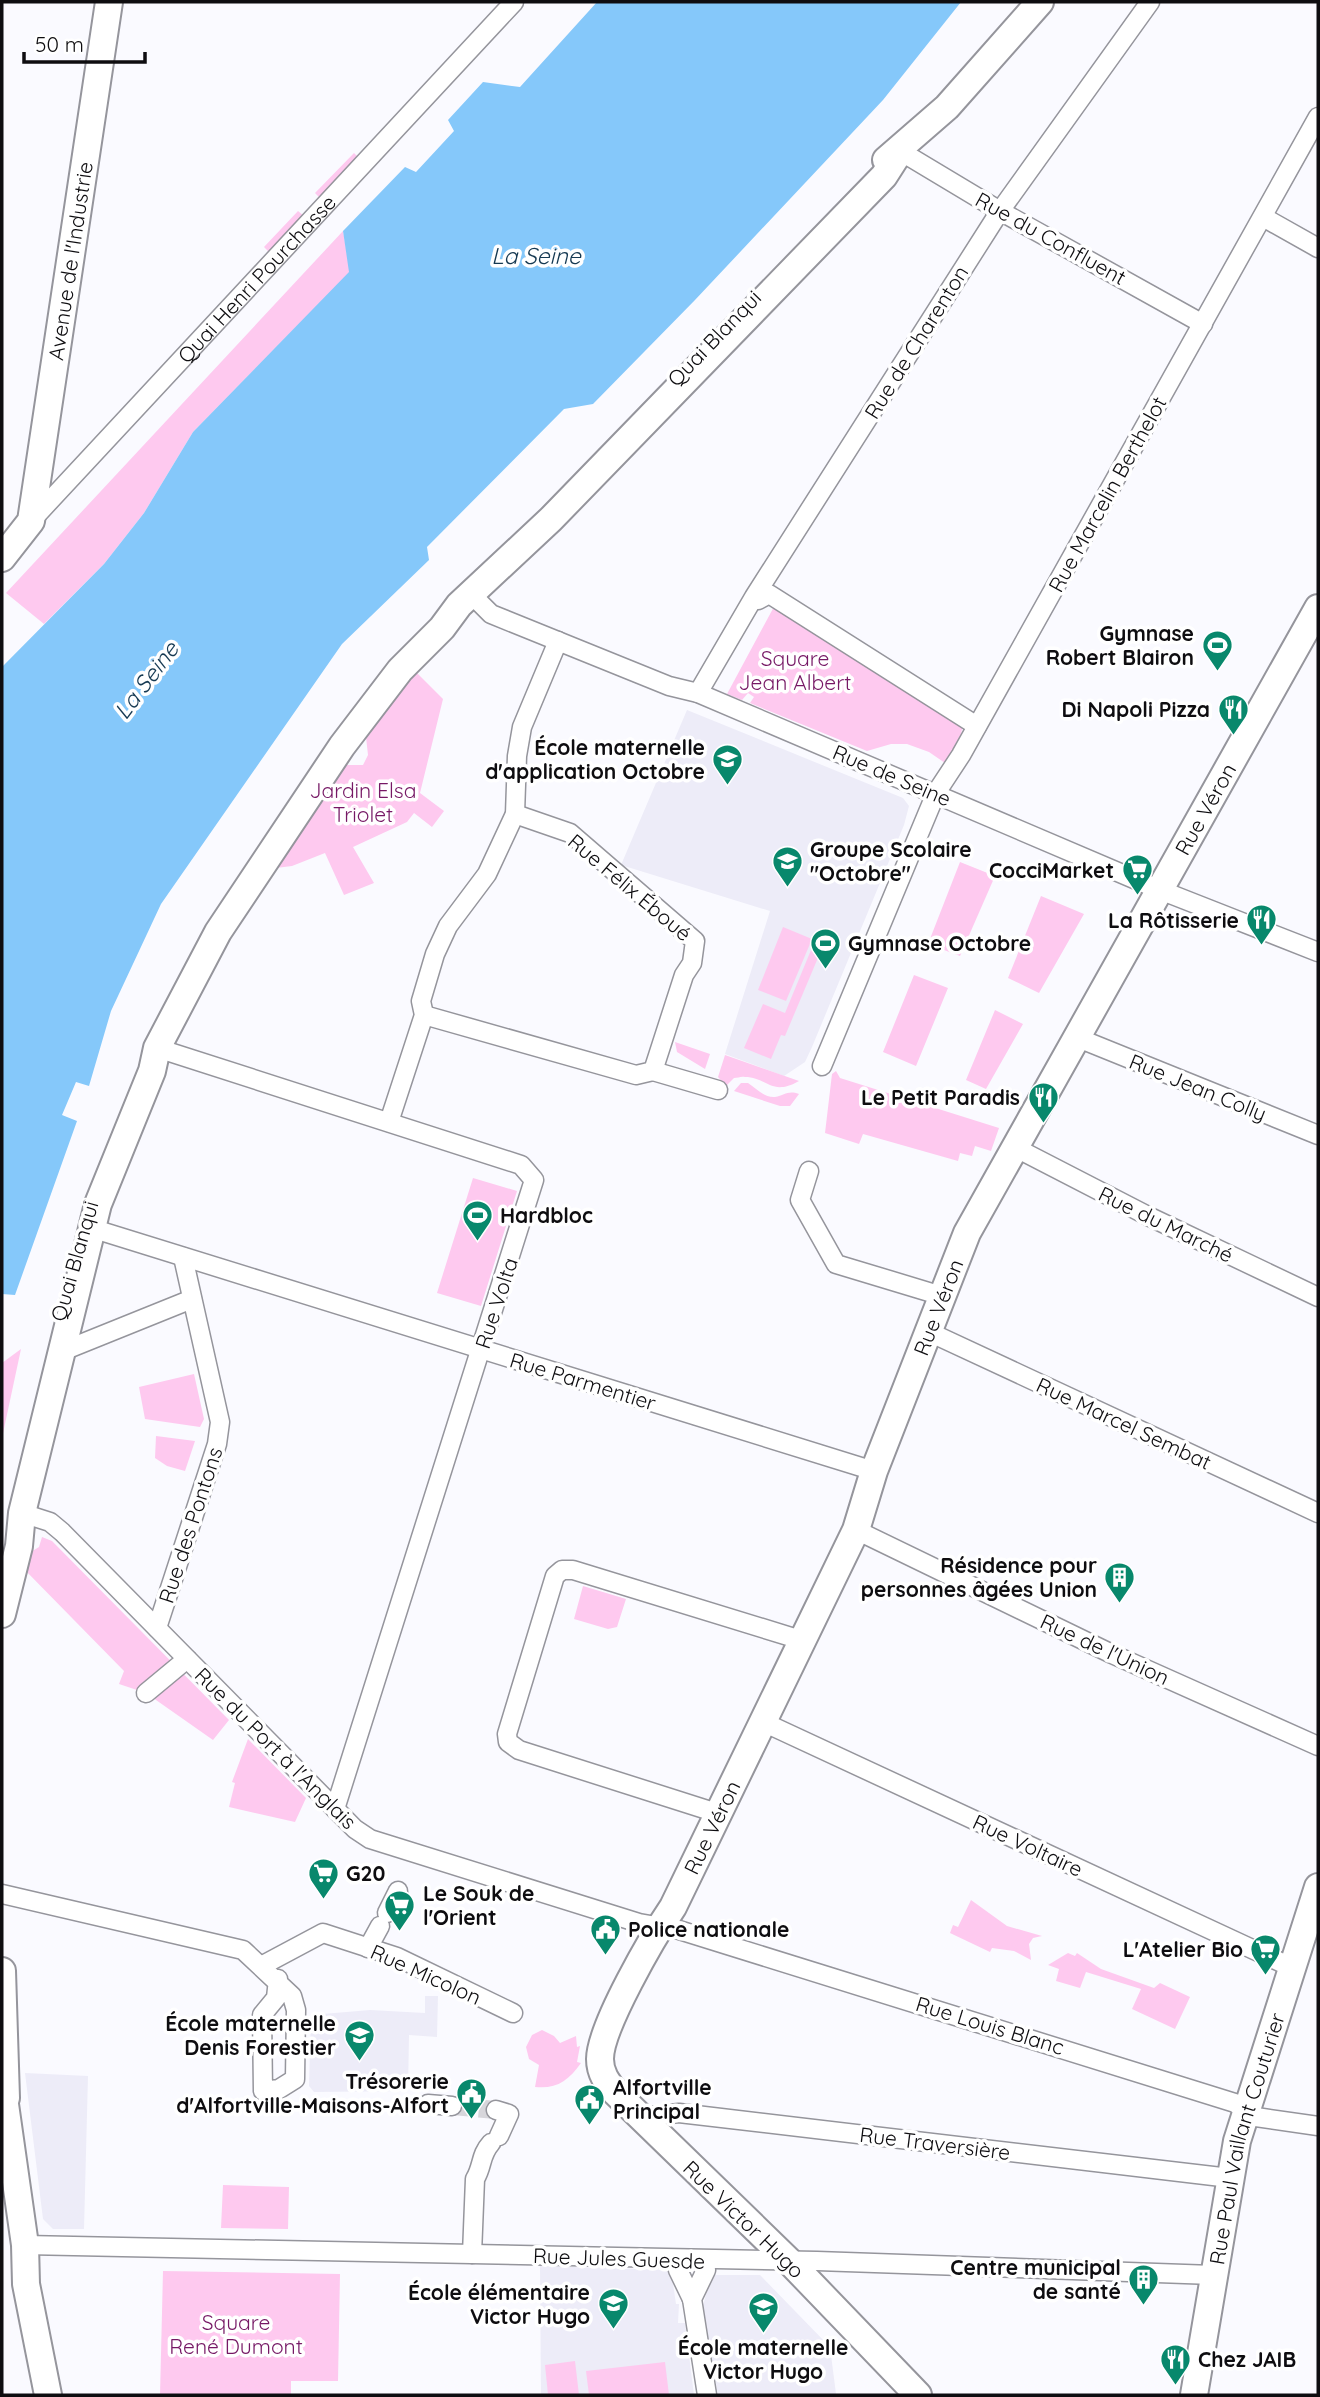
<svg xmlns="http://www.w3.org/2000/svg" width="1320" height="2397" font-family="Quicksand,sans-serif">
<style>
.built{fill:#edecf8}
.green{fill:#fec9ef}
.water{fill:#85c8fa}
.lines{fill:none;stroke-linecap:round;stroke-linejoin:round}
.street-tunnel{stroke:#d7d6db;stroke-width:18;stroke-dasharray:18 9;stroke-linecap:butt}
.street-casing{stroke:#95959c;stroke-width:21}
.secondary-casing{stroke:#95959c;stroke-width:30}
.street{stroke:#fff;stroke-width:18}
.secondary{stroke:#fff;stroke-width:26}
.labels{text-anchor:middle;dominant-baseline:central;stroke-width:7;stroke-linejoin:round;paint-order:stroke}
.street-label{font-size:21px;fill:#0e0d10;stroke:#fff}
.poi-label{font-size:21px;font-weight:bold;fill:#0e0d10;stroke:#fff;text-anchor:end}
.park-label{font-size:21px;fill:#761865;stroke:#fff}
.water-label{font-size:23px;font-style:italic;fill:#153952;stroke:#fff}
</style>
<rect width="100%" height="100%" fill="#fafaff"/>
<path class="built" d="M687,710L903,798L909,806L904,825L812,1047L805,1062L784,1076L725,1054L770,911L621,865Z
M425,1996H438L437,2037L409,2035L408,2091L314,2092L309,2086L311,2015L370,2010L425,2013Z
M25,2073L88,2076L84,2229H53L43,2219Z
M540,2266L671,2270L676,2304H679L678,2323H685L694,2395H541Z
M711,2275H760L830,2347L836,2394L718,2395L703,2306Z"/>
<path class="green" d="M354,153L359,158L321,199L315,193Z
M298,211L304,216L270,253L264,247Z
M343,231L350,272L193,432L144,513L104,564L44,624L6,593Z
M776,603L964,720L961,734L945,763L929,752L907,744H891L867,751L750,703L754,697L748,693L742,700L727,694Z
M417,673L443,699L420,793L444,811L432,827L414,813L407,822L353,847L374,883L344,895L325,853L292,866L276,868L344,765H363L368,755L366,737L395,696Z
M960,862L995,876L960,956L928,944Z
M1041,896L1084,914L1039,993L1008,978Z
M783,927L812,939L786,1001L758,990Z
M811,950L820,953L785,1036L781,1035L771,1059L744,1048L763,1004L785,1013Z
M914,975L948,988L916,1066L883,1052Z
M995,1010L1023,1024L986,1089L966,1080Z
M675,1042L710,1054L705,1069L677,1052Z
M725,1055L799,1081C771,1097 767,1077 745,1077C741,1076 738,1078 734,1078L726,1086L718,1077Z
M836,1071L840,1078L999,1128L991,1151L975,1146L972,1156L960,1153L958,1161L863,1134L859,1144L825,1133L832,1074Z
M741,1083H748C756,1088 764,1098 775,1097C785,1095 788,1090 799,1094L790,1106H780L734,1091Z
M473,1178L517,1191L481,1306L437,1293Z
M21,1349L2,1438V1363Z
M194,1374L204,1419L200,1427L145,1419L139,1387Z
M156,1436L195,1441L185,1471L167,1466L155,1458Z
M42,1537L52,1541L229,1720L213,1740L146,1693L119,1684L124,1671L22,1567L26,1555L39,1547Z
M583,1586L626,1599L617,1627L608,1629L574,1619Z
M248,1739L306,1798L295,1822L229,1807L235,1783L232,1782Z
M971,1900L1007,1926L1042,1936L1033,1938L1029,1944L1031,1960L1014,1951L992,1948L990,1952L950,1933L953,1925L958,1927Z
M1068,1953L1075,1956L1077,1953L1101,1969L1154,1988L1160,1983L1190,1997L1175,2029L1132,2009L1141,1989L1086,1972L1080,1988L1056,1981L1059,1969L1048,1965Z
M542,2030L554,2036L560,2043L576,2036L577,2047L580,2046L577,2062L581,2063C568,2081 557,2089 535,2087L539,2065L529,2059L526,2047L532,2035Z
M223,2185L289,2187L288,2229L221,2228Z
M163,2271L340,2274L338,2381H291V2395H160Z
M575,2361L579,2395H548L545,2365Z
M665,2362L669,2395H589L586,2371Z"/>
<path class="water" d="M597,2H961L883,100L695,300L593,404L564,409L427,547L429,560L342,644L161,904L111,1011L89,1086L76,1082L62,1115L77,1121L15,1295L2,1294V667L104,564L144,513L193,432L349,272L343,231L405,167L416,172L454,131L448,120L483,82L520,87Z"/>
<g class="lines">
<path class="street-tunnel" d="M452,2106L496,2110"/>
<defs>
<g id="street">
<path d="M900,151L1000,211L1203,324"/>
<path d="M1263,217L1318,248"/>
<path id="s1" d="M31,521L514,2"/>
<path d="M471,594L491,614L669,686L698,693L1160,890L1318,952"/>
<path d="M758,600L769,594L977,726"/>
<path d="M698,693L754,597L1000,211L1150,2"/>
<path d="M424,1015L636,1075L653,1071L684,975L692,963L695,941L570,833L515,814"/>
<path d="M1078,1038L1318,1135"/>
<path d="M157,1048L521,1165L534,1180L335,1809"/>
<path d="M822,1066L936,793L961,755L1318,117"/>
<path d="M653,1071L718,1090"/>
<path d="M389,1122L424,1015L421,1001L435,954L448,926L487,874L515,814L517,756L522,727L558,641"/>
<path d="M1016,1148L1148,1216L1318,1297"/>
<path d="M809,1171L800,1200L836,1264L942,1296"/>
<path d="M91,1228L874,1471"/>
<path d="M929,1332L1318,1513"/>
<path d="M63,1351L192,1299"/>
<path d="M22,1513L50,1522L62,1532L355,1829L370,1839L639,1923L679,1930L1235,2103L1256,2117L1318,2126"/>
<path d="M856,1530L1112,1654L1318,1746"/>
<path d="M157,1628L217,1444L220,1422L183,1257"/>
<path d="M146,1693L187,1659"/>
<path d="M763,1722L1293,1968"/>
<path d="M717,1813L519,1750L508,1742L507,1734L555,1576L562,1570H573L801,1640"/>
<path d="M2,1894L243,1950L292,1996L296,2010L295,2079L279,2089L263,2091L262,2015L276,1998L278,1979"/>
<path d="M387,1913L398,1891"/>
<path d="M368,1948L380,1926"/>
<path d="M263,1965L323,1933L397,1957L513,2013"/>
<path d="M428,2104L452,2106"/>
<path d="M496,2110L509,2114L499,2136"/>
<path d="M641,2117L679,2113L1230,2178"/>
<path d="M25,2245L817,2261L1213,2275"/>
<path d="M472,2254L475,2179C483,2166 480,2155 491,2143"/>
<path d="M678,2270L692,2299"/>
<path d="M706,2270L692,2299L707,2395"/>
</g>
<g id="secondary">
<path d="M886,160L947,107L1040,2"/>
<path id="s2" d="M2,558L31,521L109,2"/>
<path d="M2,1614L19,1546L22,1513L98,1204L152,1071L157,1048L218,932L342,746L400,670L442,628L459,605L551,519L884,176L900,151"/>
<path d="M2,1971L6,2098"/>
<path d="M2,2083L25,2245L26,2284L48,2395"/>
<path id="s3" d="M918,2395L790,2262L616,2093C607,2083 600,2073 600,2059C600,2027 654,1935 673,1907L856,1530L874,1471L967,1233L1318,608"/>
<path id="s4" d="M1194,2395L1237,2141L1318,1887"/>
</g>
</defs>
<use href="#street" class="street-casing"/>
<use href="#secondary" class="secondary-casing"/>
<use href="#street" class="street"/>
<use href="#secondary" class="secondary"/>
</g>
<defs>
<symbol id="stadium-pin" viewBox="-11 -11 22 30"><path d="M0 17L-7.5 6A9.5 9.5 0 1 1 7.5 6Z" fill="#08886c" stroke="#fff"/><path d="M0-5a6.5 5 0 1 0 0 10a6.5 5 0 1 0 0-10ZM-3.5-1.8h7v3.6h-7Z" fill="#fff"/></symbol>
<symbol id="restaurant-pin" viewBox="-11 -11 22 30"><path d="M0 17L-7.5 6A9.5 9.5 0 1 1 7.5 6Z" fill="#08886c" stroke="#fff"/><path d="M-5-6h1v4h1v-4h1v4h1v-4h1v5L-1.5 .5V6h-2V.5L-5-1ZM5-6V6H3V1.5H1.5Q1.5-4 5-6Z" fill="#fff"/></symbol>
<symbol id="school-pin" viewBox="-11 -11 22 30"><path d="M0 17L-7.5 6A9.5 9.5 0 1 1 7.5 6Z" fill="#08886c" stroke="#fff"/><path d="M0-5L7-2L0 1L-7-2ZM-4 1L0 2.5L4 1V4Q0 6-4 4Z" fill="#fff"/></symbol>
<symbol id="supermarket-pin" viewBox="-11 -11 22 30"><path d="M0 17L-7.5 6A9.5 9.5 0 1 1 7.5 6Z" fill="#08886c" stroke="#fff"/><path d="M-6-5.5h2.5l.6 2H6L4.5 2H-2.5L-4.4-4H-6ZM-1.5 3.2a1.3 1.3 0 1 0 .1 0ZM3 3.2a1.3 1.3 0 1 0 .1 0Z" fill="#fff"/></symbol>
<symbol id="building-pin" viewBox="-11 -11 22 30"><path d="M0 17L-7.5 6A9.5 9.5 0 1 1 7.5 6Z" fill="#08886c" stroke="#fff"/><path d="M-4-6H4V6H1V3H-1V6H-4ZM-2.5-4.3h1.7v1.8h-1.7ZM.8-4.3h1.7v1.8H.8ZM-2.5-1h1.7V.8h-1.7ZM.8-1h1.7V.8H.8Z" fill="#fff"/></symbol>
<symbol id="civic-pin" viewBox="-11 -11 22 30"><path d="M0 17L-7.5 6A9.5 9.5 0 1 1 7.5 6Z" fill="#08886c" stroke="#fff"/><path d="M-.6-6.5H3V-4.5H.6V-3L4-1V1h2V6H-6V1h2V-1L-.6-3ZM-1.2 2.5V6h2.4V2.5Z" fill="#fff"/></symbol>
</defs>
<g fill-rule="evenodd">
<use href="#stadium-pin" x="1200" y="628" width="35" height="47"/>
<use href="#restaurant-pin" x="1216" y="692" width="35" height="47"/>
<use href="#school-pin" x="710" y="742" width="35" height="47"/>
<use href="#school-pin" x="770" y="844" width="35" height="47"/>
<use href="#supermarket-pin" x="1120" y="852" width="35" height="47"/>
<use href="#restaurant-pin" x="1244" y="902" width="35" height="47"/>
<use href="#stadium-pin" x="808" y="926" width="35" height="47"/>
<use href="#restaurant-pin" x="1026" y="1080" width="35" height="47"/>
<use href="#stadium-pin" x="460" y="1198" width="35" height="47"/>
<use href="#building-pin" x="1102" y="1560" width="35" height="47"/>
<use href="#supermarket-pin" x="306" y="1856" width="35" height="47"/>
<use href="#supermarket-pin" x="382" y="1888" width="35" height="47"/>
<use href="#civic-pin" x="588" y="1912" width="35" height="47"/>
<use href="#supermarket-pin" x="1248" y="1932" width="35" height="47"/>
<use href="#school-pin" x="342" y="2018" width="35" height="47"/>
<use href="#civic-pin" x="454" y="2076" width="35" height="47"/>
<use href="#civic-pin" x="572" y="2082" width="35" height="47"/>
<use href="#building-pin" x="1126" y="2262" width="35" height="47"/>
<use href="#school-pin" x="596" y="2286" width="35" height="47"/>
<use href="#school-pin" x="746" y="2290" width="35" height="47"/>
<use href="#restaurant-pin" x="1158" y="2342" width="35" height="47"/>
</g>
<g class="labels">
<g class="street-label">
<text transform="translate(1051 238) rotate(29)">Rue du Confluent</text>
<text stroke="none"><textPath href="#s2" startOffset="310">Avenue de l'Industrie</textPath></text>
<text stroke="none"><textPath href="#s1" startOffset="331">Quai Henri Pourchasse</textPath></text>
<text transform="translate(714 338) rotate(-46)">Quai Blanqui</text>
<text transform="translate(916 342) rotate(-58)">Rue de Charenton</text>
<text transform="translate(1107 494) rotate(-61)">Rue Marcelin Berthelot</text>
<text transform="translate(892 775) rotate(23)">Rue de Seine</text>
<text stroke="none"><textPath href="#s3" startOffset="1858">Rue Véron</textPath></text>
<text transform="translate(630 887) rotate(40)">Rue Félix Éboué</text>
<text transform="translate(1198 1087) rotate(22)">Rue Jean Colly</text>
<text transform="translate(1166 1224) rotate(26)">Rue du Marché</text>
<text transform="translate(74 1261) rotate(-74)">Quai Blanqui</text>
<text transform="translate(496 1303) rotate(-72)">Rue Volta</text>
<text stroke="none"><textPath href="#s3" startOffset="1292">Rue Véron</textPath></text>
<text transform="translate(583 1381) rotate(17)">Rue Parmentier</text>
<text transform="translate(1124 1423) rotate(25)">Rue Marcel Sembat</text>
<text transform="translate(190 1525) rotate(-72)">Rue des Pontons</text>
<text transform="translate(1105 1649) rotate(25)">Rue de l'Union</text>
<text transform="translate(276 1748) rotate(45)">Rue du Port à l'Anglais</text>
<text stroke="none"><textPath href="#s3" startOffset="724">Rue Véron</textPath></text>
<text transform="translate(1028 1845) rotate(25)">Rue Voltaire</text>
<text transform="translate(426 1974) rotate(24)">Rue Micolon</text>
<text transform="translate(990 2025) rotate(17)">Rue Louis Blanc</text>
<text stroke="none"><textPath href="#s4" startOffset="262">Rue Paul Vaillant Couturier</textPath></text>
<text transform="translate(935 2143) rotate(7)">Rue Traversière</text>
<text transform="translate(744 2219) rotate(44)">Rue Victor Hugo</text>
<text transform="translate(619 2258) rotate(2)">Rue Jules Guesde</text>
</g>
<g class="poi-label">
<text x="1194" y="633">Gymnase<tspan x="1194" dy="24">Robert Blairon</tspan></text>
<text x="1210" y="709">Di Napoli Pizza</text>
<text x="705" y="747">École maternelle<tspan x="705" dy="24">d'application Octobre</tspan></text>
<text x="810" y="849" text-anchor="start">Groupe Scolaire<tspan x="810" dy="24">"Octobre"</tspan></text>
<text x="1114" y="870">CocciMarket</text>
<text x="1239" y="920">La Rôtisserie</text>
<text x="848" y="943" text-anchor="start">Gymnase Octobre</text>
<text x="1020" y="1097">Le Petit Paradis</text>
<text x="500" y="1215" text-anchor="start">Hardbloc</text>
<text x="1097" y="1565">Résidence pour<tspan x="1097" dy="24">personnes âgées Union</tspan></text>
<text x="346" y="1873" text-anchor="start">G20</text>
<text x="423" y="1893" text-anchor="start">Le Souk de<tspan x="423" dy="24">l'Orient</tspan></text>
<text x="628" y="1929" text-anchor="start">Police nationale</text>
<text x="1243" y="1949">L'Atelier Bio</text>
<text x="336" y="2023">École maternelle<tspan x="336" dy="24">Denis Forestier</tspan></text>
<text x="449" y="2081">Trésorerie<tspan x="449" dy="24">d'Alfortville-Maisons-Alfort</tspan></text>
<text x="613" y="2087" text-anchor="start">Alfortville<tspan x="613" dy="24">Principal</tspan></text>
<text x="1121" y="2267">Centre municipal<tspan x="1121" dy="24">de santé</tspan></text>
<text x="590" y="2292">École élémentaire<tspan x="590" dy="24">Victor Hugo</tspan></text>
<text x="763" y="2347" text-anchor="middle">École maternelle<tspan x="763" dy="24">Victor Hugo</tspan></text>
<text x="1198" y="2359" text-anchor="start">Chez JAIB</text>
</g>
<g class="park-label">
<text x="795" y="658">Square<tspan x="795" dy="24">Jean Albert</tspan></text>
<text x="363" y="790">Jardin Elsa<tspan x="363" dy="24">Triolet</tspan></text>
<text x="236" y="2322">Square<tspan x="236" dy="24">René Dumont</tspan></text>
</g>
<g class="water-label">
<text x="536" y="255">La Seine</text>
<text transform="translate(146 680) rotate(-53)">La Seine</text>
</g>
</g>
<rect width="1320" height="2397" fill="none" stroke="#0e0d10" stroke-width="7"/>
<path d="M24 52v10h121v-10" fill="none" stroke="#0e0d10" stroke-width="3.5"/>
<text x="35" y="52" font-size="21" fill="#0e0d10" stroke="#ffffff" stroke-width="5" paint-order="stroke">50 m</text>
</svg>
